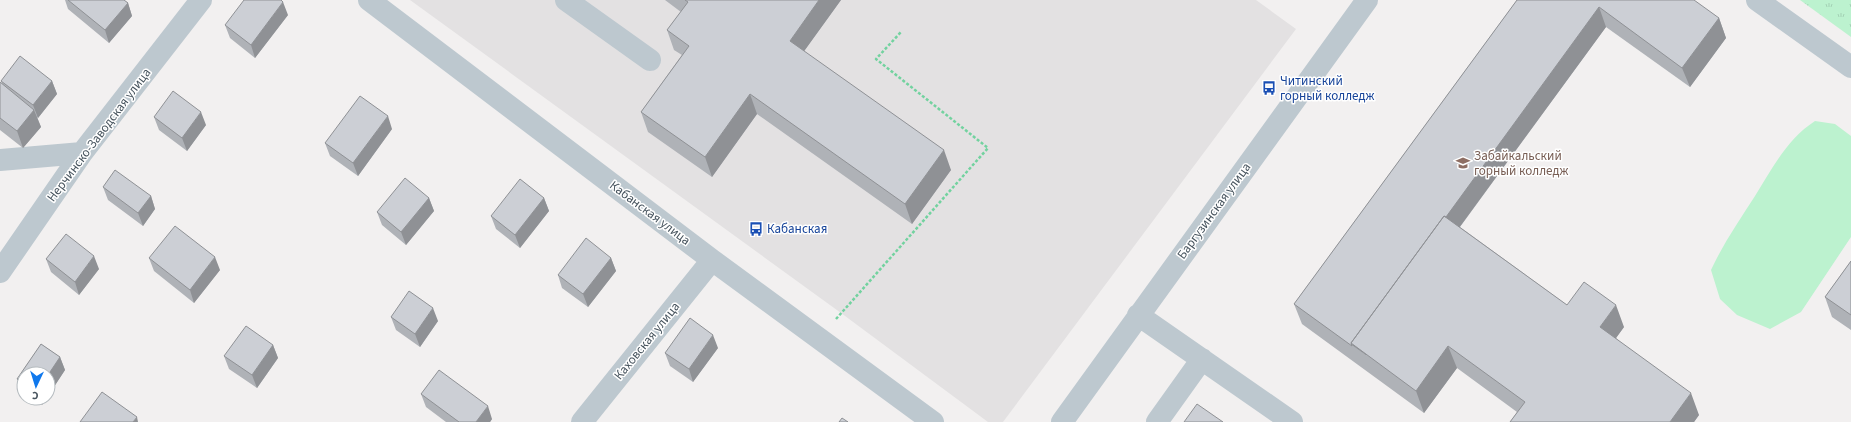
<svg xmlns="http://www.w3.org/2000/svg" width="1851" height="422" font-family="'Source Sans 3',sans-serif">
<style>
.education{fill:#e3e1e2}
.grass{fill:url(#grass-tufts)}
.pitch{fill:#bcf2cf}
.lines{fill:none;stroke-linecap:round;stroke-linejoin:round}
.path{stroke:#72d29f;stroke-width:2.5;stroke-dasharray:3 2;stroke-linecap:butt}
.minor{stroke:#bdc8cf;stroke-width:22}
.wall{fill:#afb2b7}
.shaded-wall{fill:#8f9195}
.building{fill:#cccfd5;stroke:#8f9195}
.labels{text-anchor:middle;dominant-baseline:central;stroke-width:3;stroke-linejoin:round;paint-order:stroke}
.transit-label{font-size:13px;fill:#164399;stroke:#fff;text-anchor:start}
.street-label{font-size:13px;fill:#47545e;stroke:#fff}
.education-label{font-size:13px;fill:#785e54;stroke:#fff;text-anchor:start}
</style>
<defs>
<pattern id="grass-tufts" width="24" height="20" patternUnits="userSpaceOnUse"><rect width="24" height="20" fill="#bcf2cf"/><path d="M3 7l-1-3M5 7V3M7 7l1-3M15 17l-1-3M17 17v-4M19 17l1-3" fill="none" stroke="#a3d1b4"/></pattern>
</defs>
<rect width="100%" height="100%" fill="#f2f0f0"/>
<path class="education" d="M410,0H1256L1296,29L1003,422H988L841,313Z"/>
<path class="grass" d="M1800,0H1851V37Z"/>
<path class="pitch" d="M1815,121L1835,124L1851,136V237L1801,312L1770,329L1737,315L1720,299L1711,270C1723,244 1739,221 1755,196C1772,169 1787,139 1815,121Z"/>
<g class="lines">
<path class="path" d="M836,319L988,148L876,59L901,32"/>
<path class="minor" d="M369,0L712,260L933,422
M566,0L650,60
M1757,0L1851,67
M0,160L82,153
M0,272L82,153L201,0
M1138,315L1292,422
M582,422L712,260
M1062,422L1367,0
M1157,422L1202,359"/>
</g>
<path class="wall" d="M65,0H124L128,3L132,16L109,43L68,9Z
M665,0H841L804,51L951,170L912,224L757,114L712,177L648,132L641,112L682,55L674,50L667,30L681,12Z
M1517,0L1719,18L1726,38L1690,87L1606,27L1460,227L1567,305L1624,327L1616,338L1699,415L1694,422H1510L1517,412L1457,368L1424,413L1302,324L1294,304Z
M288,15L255,58L230,38L225,25Z
M1,81H52L57,94L38,118L37,117L41,127L23,148L0,130V82L2,84Z
M154,117L206,125L187,151L159,130Z
M392,129L358,176L330,156L325,143Z
M103,187L151,196L155,209L143,226L108,200Z
M429,198L434,211L406,245L382,225L377,212Z
M544,198L549,211L520,248L496,229L491,216Z
M149,258L220,270L194,303L154,271Z
M611,258L616,271L588,307L562,288L558,275Z
M46,259L99,269L79,295L51,272Z
M1851,261V330L1832,317L1825,297Z
M391,317L438,321L420,347L396,330Z
M41,344L60,357L65,370L48,396V374H24V393L22,392L17,379Z
M273,345L278,358L257,388L229,369L224,356Z
M718,348L693,382L670,366L665,353Z
M421,394L492,419L490,422H446L426,407Z
M31,398H46L42,405Z"/>
<path class="shaded-wall" d="M819,0H841L797,61L790,41Z
M283,2L288,15L255,58L251,45Z
M128,3L132,16L109,43L105,30Z
M1599,7L1606,27L1366,355L1352,345Z
M1719,18L1726,38L1690,87L1682,68Z
M52,81L57,94L38,118L33,105Z
M750,94L757,114L712,177L705,157Z
M34,110L41,127L23,148L17,131Z
M201,112L206,125L187,151L182,138Z
M388,116L392,129L358,176L353,163Z
M944,150L951,170L912,224L905,204Z
M151,196L155,209L143,226L138,213Z
M429,198L434,211L406,245L401,232Z
M544,198L549,211L520,248L515,235Z
M94,256L99,269L79,295L75,282Z
M215,257L220,270L194,303L190,290Z
M611,258L616,271L588,307L583,294Z
M1616,305L1624,327L1608,349L1600,327Z
M433,308L438,321L420,347L415,334Z
M713,335L718,348L693,382L689,369Z
M273,345L278,358L257,388L252,375Z
M1448,346L1457,368L1424,413L1416,391Z
M60,357L65,370L48,396V375Z
M1691,393L1699,415L1694,422H1670Z
M39,398H46L42,405Z
M488,406L492,419L490,422H476Z
M137,417L138,422H133Z"/>
<path class="building" d="M68,0H124L128,3L105,30Z
M244,0H281L283,2L251,45L225,25Z
M685,0H819L790,41L944,150L905,204L750,94L705,157L641,112L689,46L667,30L688,2Z
M1517,0H1694L1719,18L1682,68L1599,7L1446,217L1444,216L1351,343L1352,346L1294,304Z
M20,56L52,81L33,105L1,81Z
M0,82L34,110L17,131L0,118Z
M173,91L201,112L182,138L154,117Z
M360,96L388,116L353,163L325,143Z
M115,170L151,196L138,213L103,187Z
M405,178L429,198L401,232L377,212Z
M520,179L544,198L515,235L491,216Z
M1444,216L1567,305L1584,282L1616,305L1600,327L1691,393L1670,422H1510L1525,402L1448,346L1416,391L1351,343Z
M175,226L215,257L190,290L149,258Z
M66,234L94,256L75,282L46,259Z
M586,238L611,258L583,294L558,275Z
M1851,261V315L1825,297Z
M409,291L433,308L415,334L391,317Z
M690,318L713,335L689,369L665,353Z
M246,326L273,345L252,375L224,356Z
M41,344L60,357L48,375V374H24V384L17,379Z
M439,370L488,406L476,422H459L421,394Z
M102,392L137,417L133,422H80Z
M1197,404L1223,422H1184Z
M842,418L848,422H839Z"/>
<defs>
<symbol id="bus-bare" viewBox="-9 -9 18 18"><path d="M-5-6H5V4H4V6H2V4H-2V6H-4V4H-5ZM-3.5-4V0h7V-4ZM-3.5 1.2v1.5H-2V1.2ZM2 1.2v1.5H3.5V1.2Z" fill="#1a4fb4" stroke="#fff" stroke-width="2.5" paint-order="stroke"/></symbol>
<symbol id="university-bare" viewBox="-9 -9 18 18"><path d="M0-5L7-2L0 1L-7-2ZM-4 1L0 2.5L4 1V4Q0 6-4 4Z" fill="#8d6e63" stroke="#fff" stroke-width="2.5" paint-order="stroke"/></symbol>
</defs>
<g fill-rule="evenodd">
<use href="#bus-bare" x="1259" y="78" width="20" height="20"/>
<use href="#university-bare" x="1453" y="153" width="20" height="20"/>
<use href="#bus-bare" x="746" y="219" width="20" height="20"/>
</g>
<g class="labels">
<g class="transit-label">
<text x="1280" y="81">Читинский<tspan x="1280" dy="15">горный колледж</tspan></text>
<text x="767" y="229">Кабанская</text>
</g>
<g class="street-label">
<text transform="translate(99 135) rotate(-53)">Нерчинско-Заводская улица</text>
<text transform="translate(1214 211) rotate(-54)">Баргузинская улица</text>
<text transform="translate(650 213) rotate(37)">Кабанская улица</text>
<text transform="translate(647 341) rotate(-51)">Каховская улица</text>
</g>
<g class="education-label">
<text x="1474" y="156">Забайкальский<tspan x="1474" dy="15">горный колледж</tspan></text>
</g>
</g>
<g transform="translate(36 386) rotate(184)"><circle r="19" fill="#ffffff" stroke="#b5bbbf"/>
<path d="M0-3L7 15L0 10L-7 15Z" fill="#0f78ed"/>
<text y="-6" font-size="11" font-weight="bold" text-anchor="middle" fill="#47545e">С</text>
</g>
</svg>
